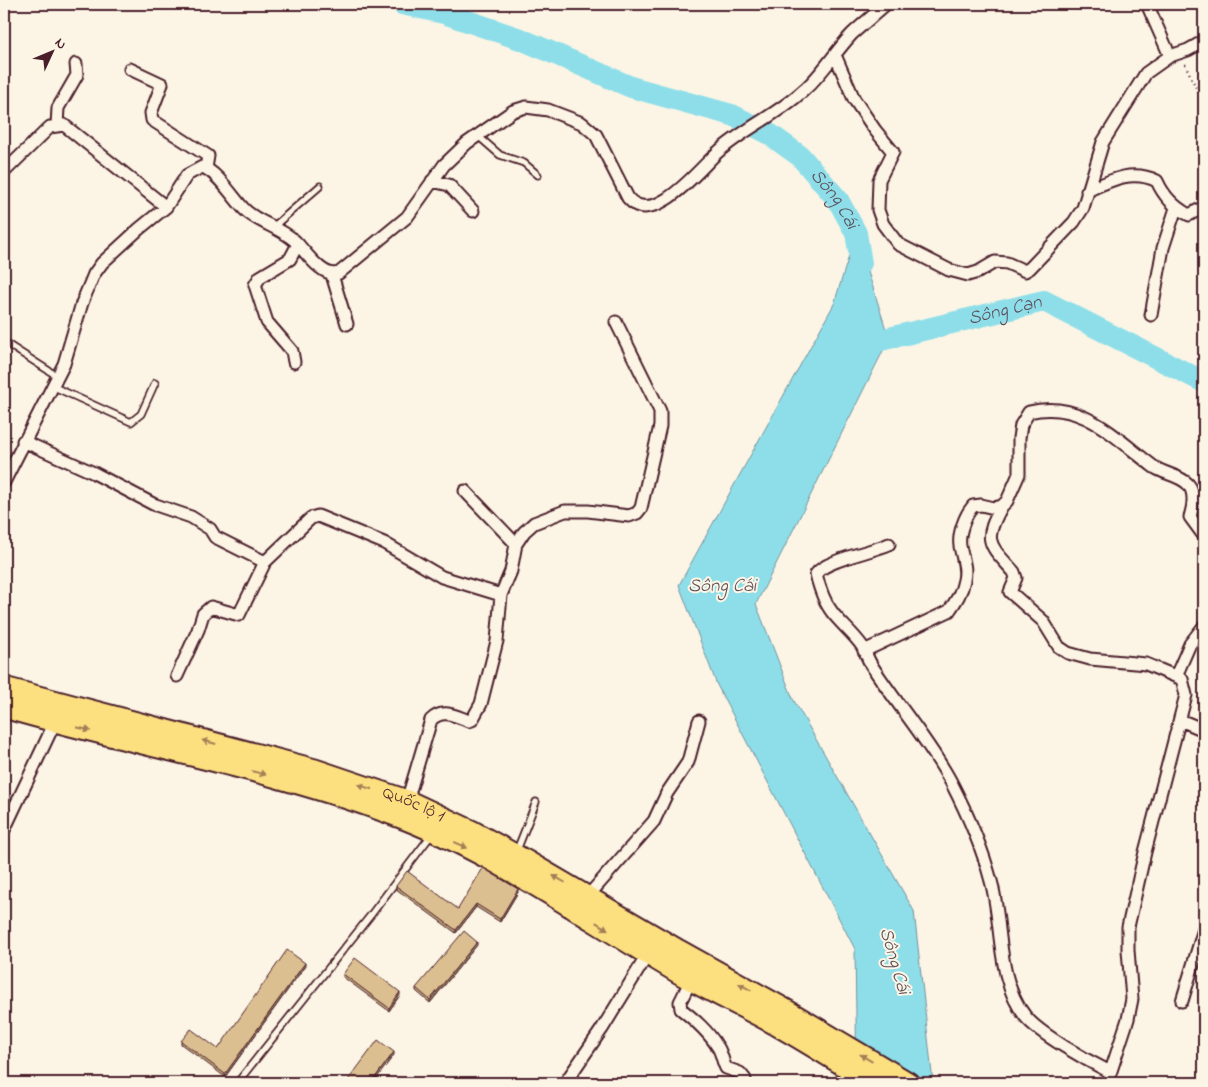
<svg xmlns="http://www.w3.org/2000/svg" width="1208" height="1087" font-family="'Indie Flower',sans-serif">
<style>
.water{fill:#8edee9;stroke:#73929d}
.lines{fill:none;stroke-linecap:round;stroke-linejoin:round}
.river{stroke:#8edee9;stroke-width:22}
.lane-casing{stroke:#4a1f2b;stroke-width:9}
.street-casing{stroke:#4a1f2b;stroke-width:15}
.highway-casing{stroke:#4a1f2b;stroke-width:25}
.path{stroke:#4a1f2b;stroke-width:2.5;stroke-dasharray:1 4;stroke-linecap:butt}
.lane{stroke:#fcf5e5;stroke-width:5.5}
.street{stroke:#fcf5e5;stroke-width:11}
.highway{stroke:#fce080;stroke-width:21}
.wall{fill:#bda47c;stroke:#4a1f2b}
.shaded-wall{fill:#9a8665;stroke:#4a1f2b}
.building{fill:#dcbf90;stroke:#4a1f2b}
.oneway{fill:#a38056}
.labels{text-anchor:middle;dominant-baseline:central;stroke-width:4;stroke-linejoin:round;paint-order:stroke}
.street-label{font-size:18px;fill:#4a1f2b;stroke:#fcf5e5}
.water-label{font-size:19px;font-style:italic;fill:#5b4f5a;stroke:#fcf5e5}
</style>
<rect width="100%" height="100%" fill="#fcf5e5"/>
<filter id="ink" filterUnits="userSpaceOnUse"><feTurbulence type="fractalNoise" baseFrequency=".02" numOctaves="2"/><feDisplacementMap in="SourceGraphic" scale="10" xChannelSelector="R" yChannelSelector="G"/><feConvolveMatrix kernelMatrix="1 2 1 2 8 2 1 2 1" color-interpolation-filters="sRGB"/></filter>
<g filter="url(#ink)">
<path class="water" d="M856,233L889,339L756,604L793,699L914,911L933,1083H857L855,949L717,685L679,585L834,304Z"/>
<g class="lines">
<g class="river">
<path id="s1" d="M402,4L444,13L523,40L631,87L732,115L768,133L800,156L838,200L856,233L861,263"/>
<path id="s2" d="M860,345L1044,301L1204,382"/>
</g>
<defs>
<path id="lane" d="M477,135L500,155L524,163L538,175
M273,227L320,186
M4,342L57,376
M52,386L131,422L141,414L155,383
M517,850L536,802
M237,1083L370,916L432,834"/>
<path id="street" d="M1147,4L1170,56
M835,55L854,99L875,130L893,152L879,180L878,210L883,224L898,244L949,270L968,275L978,272L995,262L1007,263L1025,271L1030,268L1074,222L1083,208L1103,142L1146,73L1170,56L1188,50L1204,41
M130,69L162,84L151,113L152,120L208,156L206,168
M57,125L58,108L77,75L76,64
M4,172L50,127L64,125L166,207
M432,181L449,185L473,211
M1087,191C1111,180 1132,169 1157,181C1164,197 1174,207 1189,215L1200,209
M332,275L347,324
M1151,315L1163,248L1176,208
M294,362L292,351L267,322L255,285L260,277L290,259L298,244
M23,441L94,473L153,504L191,517L210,529L215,537L265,562
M4,482L64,364L82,303L94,274L102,263L139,229L166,207L187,175L202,167C217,171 234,199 245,210C260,224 280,227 295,241C305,251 323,279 339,273L407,217L444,165L467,143L513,111L526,107L548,110L582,123L596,135L628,198C653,229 699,169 718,152C745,128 779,114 805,89C823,73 835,52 852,34C863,24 875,14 886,4
M465,491L516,544
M1002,506C982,542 989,544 1014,572L1016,578L1010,592L1043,621L1059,647L1068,653L1090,659L1146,664L1182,679L1186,695L1145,852L1128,927V950L1132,999L1128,1019L1107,1083
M889,544C872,552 825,560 816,574C819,586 824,602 832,612C841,624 853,633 862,646C866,653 868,660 872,666C898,706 929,741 951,782C967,813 982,847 991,881C1003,923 996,979 1025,1016C1039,1034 1088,1061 1110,1072
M864,651L949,611C956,601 962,592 964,580C967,567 962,558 960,546C958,534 965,515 973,506L981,505L994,508L1002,506L1007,501L1019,474V438L1021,425L1029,412C1082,399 1115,438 1154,467C1164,474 1179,475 1188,484C1196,493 1193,507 1190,517L1204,536
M177,676L198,630L203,614L211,607L239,615L265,562L311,518L318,516L384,543L442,577L501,595
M1176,676L1190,644L1204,626
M1180,720L1204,730
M407,801L431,720C443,708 455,716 469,721L472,720L481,704L497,641L501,595L511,571L516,544L524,532L534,523L565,511H588L629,516L637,513L641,508L660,426V411L616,322
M4,830L55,722
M588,896L654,821L667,793L688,762L699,721
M691,980L680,1002L681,1009C695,1020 708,1031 717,1046C722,1052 722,1061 726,1068L740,1073L745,1079V1083
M1182,1001L1204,929
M565,1083L602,1029L648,954"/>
<g id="highway">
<path id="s3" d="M4,688L315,770L407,801L471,831L529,863L679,951L787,1011L908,1083"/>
<path d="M4,707C137,746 276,768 406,819C507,859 596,925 690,979C719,996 750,1009 779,1026C811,1044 842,1064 873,1083"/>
</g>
</defs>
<use href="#lane" class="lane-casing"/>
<use href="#street" class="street-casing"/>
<use href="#highway" class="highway-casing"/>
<path class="path" d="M1185,64L1204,105"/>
<use href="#lane" class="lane"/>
<use href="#street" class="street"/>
<use href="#highway" class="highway"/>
</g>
<path class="wall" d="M396,886L458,909L518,892L500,922L476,907L456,933L396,889Z
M477,945L430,1003L416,991V988Z
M305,966L225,1077L181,1044V1041L218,1049Z
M343,974L400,995L389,1011L343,977Z"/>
<path class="shaded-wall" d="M518,889V892L500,922V919Z
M476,904V907L456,933V930Z
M477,942V945L430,1003V1000Z
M305,963V966L225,1077V1074Z
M400,992V995L389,1011V1008Z
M394,1052V1055L373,1083H371Z"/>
<path class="building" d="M483,868L518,889L500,919L476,904L456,930L396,886L407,871L458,909Z
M464,931L477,942L430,1000L416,988Z
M287,950L305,963L225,1074L181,1041L191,1029L218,1049Z
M355,958L400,992L389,1008L343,974Z
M378,1040L394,1052L371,1083H346Z
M268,1080L272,1083H266Z"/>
<defs><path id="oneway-solid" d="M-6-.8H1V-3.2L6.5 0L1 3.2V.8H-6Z" transform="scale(1.25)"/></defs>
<g class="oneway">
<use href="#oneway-solid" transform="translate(84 729) rotate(14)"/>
<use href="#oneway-solid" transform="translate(209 742) rotate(-165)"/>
<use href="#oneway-solid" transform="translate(259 773) rotate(16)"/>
<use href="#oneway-solid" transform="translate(365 787) rotate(-162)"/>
<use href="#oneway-solid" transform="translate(461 845) rotate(25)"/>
<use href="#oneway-solid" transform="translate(559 879) rotate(-150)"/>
<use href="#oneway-solid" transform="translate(602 926) rotate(31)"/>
<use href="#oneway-solid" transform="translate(745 987) rotate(-151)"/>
<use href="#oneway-solid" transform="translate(866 1058) rotate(-149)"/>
</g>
</g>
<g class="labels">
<g class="street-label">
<text stroke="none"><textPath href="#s3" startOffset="426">Quốc lộ 1</textPath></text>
</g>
<g class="water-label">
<text stroke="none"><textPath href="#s1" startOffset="484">Sông Cái</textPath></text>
<text stroke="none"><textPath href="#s2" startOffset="149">Sông Cạn</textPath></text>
<text x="722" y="586">Sông Cái</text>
<text transform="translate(894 961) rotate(74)">Sông Cái</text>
</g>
</g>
<rect width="1208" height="1087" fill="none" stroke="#fcf5e5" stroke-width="20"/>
<rect x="10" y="10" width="1188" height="1067" fill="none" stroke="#4a1f2b" stroke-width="2" filter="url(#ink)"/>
<g transform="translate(52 52) rotate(46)" stroke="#fcf5e5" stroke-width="4" paint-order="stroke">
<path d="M0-4L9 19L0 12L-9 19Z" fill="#4a1f2b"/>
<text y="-8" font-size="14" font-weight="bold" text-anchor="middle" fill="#4a1f2b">N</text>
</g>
</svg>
